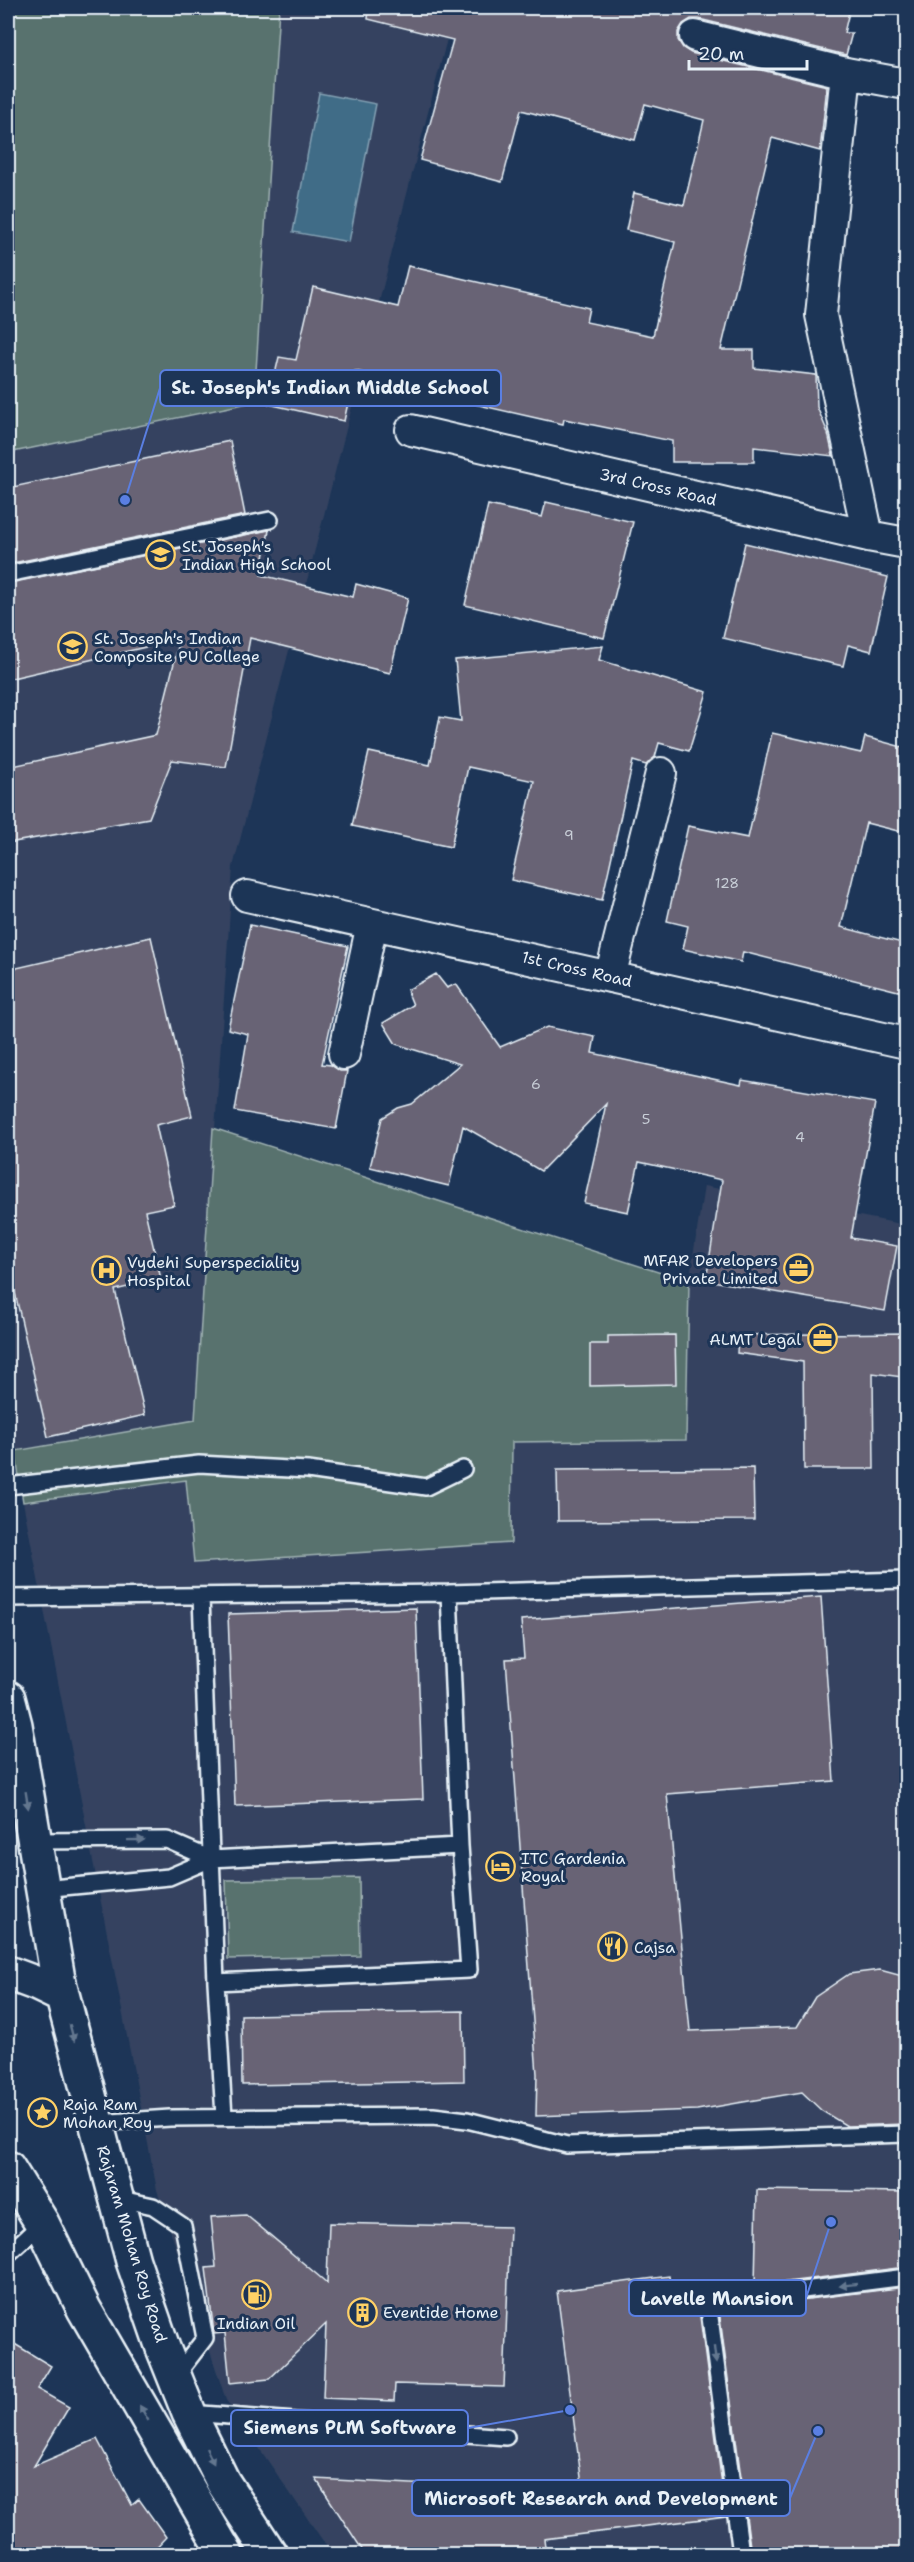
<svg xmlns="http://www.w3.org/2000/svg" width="914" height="2562" font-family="'Shantell Sans',sans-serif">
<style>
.built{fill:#344360}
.green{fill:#58726e;stroke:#a0b2b3;stroke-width:1.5}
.water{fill:#416c87;stroke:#84a1b4;stroke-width:1.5}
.building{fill:#686374;stroke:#e8f1f8;stroke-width:1.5}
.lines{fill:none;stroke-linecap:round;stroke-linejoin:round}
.service-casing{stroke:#e8f1f8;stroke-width:20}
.minor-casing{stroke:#e8f1f8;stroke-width:34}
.primary-casing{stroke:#e8f1f8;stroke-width:38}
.service{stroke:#1d3557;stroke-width:15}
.minor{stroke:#1d3557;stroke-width:30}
.primary{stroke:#1d3557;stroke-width:33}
.oneway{fill:#64778f}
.labels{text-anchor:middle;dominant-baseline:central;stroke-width:6;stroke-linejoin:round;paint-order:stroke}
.number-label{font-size:14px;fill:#c8ced7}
.street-label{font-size:16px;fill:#e8f1f8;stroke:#1d3557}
.poi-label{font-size:16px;fill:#e8f1f8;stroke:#1d3557;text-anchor:start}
.leader{fill:none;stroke:#5a7fe2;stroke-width:2}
.callout-dot{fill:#5a7fe2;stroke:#1d3557;stroke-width:2}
.callout{fill:#1d3557;stroke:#5a7fe2;stroke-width:2}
.callout-label{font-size:18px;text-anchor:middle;font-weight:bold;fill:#e8f1f8}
</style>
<rect width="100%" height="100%" fill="#1d3557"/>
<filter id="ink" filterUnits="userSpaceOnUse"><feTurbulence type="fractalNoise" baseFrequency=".0167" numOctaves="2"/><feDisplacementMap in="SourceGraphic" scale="12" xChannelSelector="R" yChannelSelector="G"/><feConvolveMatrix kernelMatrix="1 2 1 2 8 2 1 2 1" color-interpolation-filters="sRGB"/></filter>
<g filter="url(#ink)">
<path class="built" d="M8,8H455L233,867L195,1420L15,1451L8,1414Z
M704,1186L906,1225V2554H332L226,2400L157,2190L23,1502L187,1480L194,1562L511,1543L512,1442L686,1440L689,1282Z"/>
<path class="green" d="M8,8H279L254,402L8,453Z
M213,1128L689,1282L686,1440L512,1442L511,1543L194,1563L186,1480L23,1502L15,1451L195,1420Z
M359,1878L360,1956L228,1959L226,1880Z"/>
<path class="water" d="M319,93L376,104L349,242L293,232Z"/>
<path class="building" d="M369,8H850L844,33H852L846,55L699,19H691L683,24L678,32V40L683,48L691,53L827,86L820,151L772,138L721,350H754V368L816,375L817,407L828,433L833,456L754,447V462H672V441L564,419L563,424L474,404L475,398L355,371L344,421L268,404L279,357L296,360L313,287L398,307L408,266L589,308L586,322L653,336L675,242L626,230L634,193L684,205L704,120L645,104L635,140L521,110L502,182L420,160L453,40L368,19Z
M230,441L245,515L8,564V488Z
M546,502L633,522L604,638L465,605L488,505L542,517Z
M269,530L261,575L353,597L356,584L408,598L390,673L250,638L226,767L172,760L149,818L8,843V767L156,735L180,639L8,679V583Z
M745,543L888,577L871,651L848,645L843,666L723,638Z
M603,646L599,660L707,692L689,751L659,743L655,757L646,765L633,761L602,900L511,880L534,781L468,767L451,847L352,826L369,752L430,765L440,717L461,721L455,660Z
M772,733L861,753L865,737L906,748V833L866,823L841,927L906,944V993L743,952L741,962L683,949L688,926L667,921L688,826L748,838Z
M250,925L348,946L322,1064L331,1065L340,1071H347L336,1129L235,1111L248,1034L228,1029Z
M151,937L192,1116L156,1125L174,1205L145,1211L161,1279L115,1290L145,1415L48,1437L8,1262V970Z
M436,974L447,988L456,984L500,1047L547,1027L595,1037L592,1053L741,1085L742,1080L875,1103L851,1238L897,1246L885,1311L706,1280L722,1180L639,1162L628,1212L584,1203L606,1104L541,1171L463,1126L449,1186L370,1167L382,1118L398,1108L412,1104L460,1064L396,1044L383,1023L413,1005L407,990Z
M906,1333L902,1377L873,1373L874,1469H804L803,1362L737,1353L738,1335Z
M675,1335L676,1384L590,1386V1344H608V1336Z
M753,1468L754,1520L558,1521L557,1470Z
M821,1597L834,1781L667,1794L690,2031L797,2027L815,1997L849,1974L880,1970L906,1977V2124L847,2126L822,2111L802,2092L697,2110L536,2116L537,2074L506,1659L524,1658L521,1620Z
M416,1608L423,1799L235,1806L228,1614Z
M463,2011L464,2081L242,2085L241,2015Z
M757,2190L906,2192V2267L755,2286Z
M246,2215L327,2283L329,2223L510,2227L504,2387L395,2384L394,2401L323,2398L326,2324L269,2379L230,2383L225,2333L214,2334L206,2268L216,2267L211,2217Z
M669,2276L674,2312L699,2309L726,2516L544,2539L546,2554H365L316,2479L583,2493L557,2291Z
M906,2287V2554H751L719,2310Z
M8,2340L51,2366L37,2389L69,2407L34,2466L97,2439L132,2505L139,2499L166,2537L150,2554H8Z"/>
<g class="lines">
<defs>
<path id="service" d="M8,574L270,520
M8,1486L199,1464L308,1470L426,1487L463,1469
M201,1597L216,1982L224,2117
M8,1598L449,1593L906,1580
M35,1841L167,1840L211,1859
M42,1889L169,1877L211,1859L460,1846
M216,1982L469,1970L460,1846L449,1593
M96,2123L170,2118L433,2116L467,2120L567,2145L906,2134
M116,2198L153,2206L183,2226L205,2338L175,2377
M8,2254L42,2223
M189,2413L506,2437
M741,2554L708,2302L906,2277"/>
<path id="minor" d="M695,36L846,73L906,84
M846,73L821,315L868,536
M411,430L868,536L906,543
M247,896L906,1043
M610,977L661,773
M344,1054L372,924"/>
<path id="primary" d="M8,1698L15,1725L58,1979L133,2261L163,2348L189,2413L223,2482L270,2554
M8,1973L35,1983L62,1996
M8,2168L42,2223L84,2309L226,2554"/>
</defs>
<use href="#service" class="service-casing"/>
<use href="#minor" class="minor-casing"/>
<use href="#primary" class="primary-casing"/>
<use href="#service" class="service"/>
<use href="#minor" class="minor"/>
<use href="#primary" class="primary"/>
</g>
<defs><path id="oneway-solid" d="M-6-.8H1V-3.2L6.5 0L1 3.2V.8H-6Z" transform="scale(1.5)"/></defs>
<g class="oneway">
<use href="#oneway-solid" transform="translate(27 1800) rotate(81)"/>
<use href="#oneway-solid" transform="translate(136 1840) rotate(-1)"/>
<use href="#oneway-solid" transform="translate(72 2033) rotate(75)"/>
<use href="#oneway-solid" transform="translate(848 2285) rotate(173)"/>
<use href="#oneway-solid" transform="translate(715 2355) rotate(83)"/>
<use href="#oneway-solid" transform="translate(144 2413) rotate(-120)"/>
<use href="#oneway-solid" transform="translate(210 2456) rotate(64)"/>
</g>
</g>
<defs>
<symbol id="school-ring" viewBox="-11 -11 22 22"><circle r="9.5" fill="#1d3557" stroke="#ffd166" stroke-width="1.5"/><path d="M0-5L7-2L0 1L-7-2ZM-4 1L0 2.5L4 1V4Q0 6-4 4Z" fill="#ffd166"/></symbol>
<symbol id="office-ring" viewBox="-11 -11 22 22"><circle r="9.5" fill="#1d3557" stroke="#ffd166" stroke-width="1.5"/><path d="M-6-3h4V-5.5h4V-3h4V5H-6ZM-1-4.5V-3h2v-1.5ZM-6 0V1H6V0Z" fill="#ffd166"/></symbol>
<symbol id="hospital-ring" viewBox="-11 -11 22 22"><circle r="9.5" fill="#1d3557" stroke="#ffd166" stroke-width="1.5"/><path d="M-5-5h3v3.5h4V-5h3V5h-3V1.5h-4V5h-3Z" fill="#ffd166"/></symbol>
<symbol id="hotel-ring" viewBox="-11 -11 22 22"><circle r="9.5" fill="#1d3557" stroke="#ffd166" stroke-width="1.5"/><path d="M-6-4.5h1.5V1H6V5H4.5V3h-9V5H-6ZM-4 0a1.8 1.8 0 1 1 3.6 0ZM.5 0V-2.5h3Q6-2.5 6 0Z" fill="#ffd166"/></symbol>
<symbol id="restaurant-ring" viewBox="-11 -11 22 22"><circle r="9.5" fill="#1d3557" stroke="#ffd166" stroke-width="1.5"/><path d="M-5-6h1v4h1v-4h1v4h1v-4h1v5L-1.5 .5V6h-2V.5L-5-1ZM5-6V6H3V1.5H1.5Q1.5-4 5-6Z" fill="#ffd166"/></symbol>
<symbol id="sight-ring" viewBox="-11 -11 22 22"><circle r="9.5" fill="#1d3557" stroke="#ffd166" stroke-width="1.5"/><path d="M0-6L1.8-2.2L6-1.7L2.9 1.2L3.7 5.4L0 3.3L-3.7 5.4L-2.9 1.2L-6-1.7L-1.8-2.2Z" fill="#ffd166"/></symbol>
<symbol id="fuel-ring" viewBox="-11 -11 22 22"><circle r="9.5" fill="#1d3557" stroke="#ffd166" stroke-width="1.5"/><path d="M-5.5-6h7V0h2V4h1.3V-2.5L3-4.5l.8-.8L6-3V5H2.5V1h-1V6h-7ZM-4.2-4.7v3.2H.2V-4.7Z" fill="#ffd166"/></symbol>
<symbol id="building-ring" viewBox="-11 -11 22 22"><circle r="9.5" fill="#1d3557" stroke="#ffd166" stroke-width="1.5"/><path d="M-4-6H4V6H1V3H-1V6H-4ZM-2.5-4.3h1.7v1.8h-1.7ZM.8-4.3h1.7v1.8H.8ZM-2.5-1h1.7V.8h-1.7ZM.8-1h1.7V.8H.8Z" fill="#ffd166"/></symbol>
</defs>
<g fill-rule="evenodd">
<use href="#school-ring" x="144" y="538" width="33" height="33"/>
<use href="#school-ring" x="56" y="630" width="33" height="33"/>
<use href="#office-ring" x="782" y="1252" width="33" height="33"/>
<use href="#hospital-ring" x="90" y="1254" width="33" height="33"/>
<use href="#office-ring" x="806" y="1322" width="33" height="33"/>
<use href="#hotel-ring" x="484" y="1850" width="33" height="33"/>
<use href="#restaurant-ring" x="596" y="1930" width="33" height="33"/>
<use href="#sight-ring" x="26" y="2096" width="33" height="33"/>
<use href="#fuel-ring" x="240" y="2278" width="33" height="33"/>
<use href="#building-ring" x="346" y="2296" width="33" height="33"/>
</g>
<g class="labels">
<g class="number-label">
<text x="569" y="835">9</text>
<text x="727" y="883">128</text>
<text x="536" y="1084">6</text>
<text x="646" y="1119">5</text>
<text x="800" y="1137">4</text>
</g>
<g class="street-label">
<text transform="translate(658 487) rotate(13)">3rd Cross Road</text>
<text transform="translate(577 969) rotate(13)">1st Cross Road</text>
<text transform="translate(132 2244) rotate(73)">Rajaram Mohan Roy Road</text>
</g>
<g class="poi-label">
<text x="182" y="546">St. Joseph's<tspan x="182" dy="18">Indian High School</tspan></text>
<text x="94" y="638">St. Joseph's Indian<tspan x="94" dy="18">Composite PU College</tspan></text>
<text x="778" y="1260" text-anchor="end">MFAR Developers<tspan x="778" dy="18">Private Limited</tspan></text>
<text x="127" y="1262">Vydehi Superspeciality<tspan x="127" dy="18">Hospital</tspan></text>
<text x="801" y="1339" text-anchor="end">ALMT Legal</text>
<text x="521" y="1858">ITC Gardenia<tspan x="521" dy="18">Royal</tspan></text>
<text x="634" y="1947">Cajsa</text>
<text x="63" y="2104">Raja Ram<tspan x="63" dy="18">Mohan Roy</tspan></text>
<text x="383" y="2312">Eventide Home</text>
<text x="256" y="2323" text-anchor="middle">Indian Oil</text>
</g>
</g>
<path class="leader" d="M125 500L160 388M831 2222L806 2298M570 2410L468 2428M818 2431L790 2498"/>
<g class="callout-dot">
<circle cx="125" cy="500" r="6"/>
<circle cx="831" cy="2222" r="6"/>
<circle cx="570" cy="2410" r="6"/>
<circle cx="818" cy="2431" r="6"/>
</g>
<g class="callout">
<rect x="160" y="370" width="341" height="36" rx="6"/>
<rect x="629" y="2280" width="177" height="36" rx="6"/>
<rect x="231" y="2410" width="237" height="36" rx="6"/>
<rect x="412" y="2480" width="378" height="36" rx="6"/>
</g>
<g class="callout-label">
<text x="330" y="394">St. Joseph's Indian Middle School</text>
<text x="717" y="2305">Lavelle Mansion</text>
<text x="350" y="2434">Siemens PLM Software</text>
<text x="601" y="2505">Microsoft Research and Development</text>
</g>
<rect width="914" height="2562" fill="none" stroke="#1d3557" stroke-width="30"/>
<rect x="15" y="15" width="884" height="2532" fill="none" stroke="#e8f1f8" stroke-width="2" filter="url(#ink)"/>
<path d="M689 60v9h118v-9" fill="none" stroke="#e8f1f8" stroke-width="3"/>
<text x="698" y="60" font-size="18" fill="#e8f1f8" stroke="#1d3557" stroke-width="4.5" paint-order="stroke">20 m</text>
</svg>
